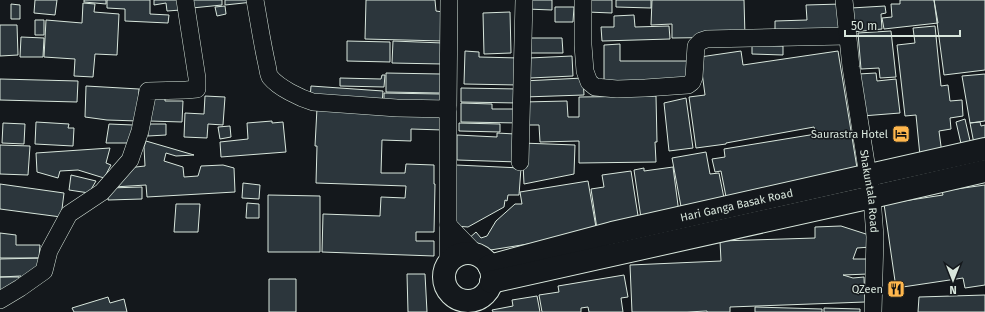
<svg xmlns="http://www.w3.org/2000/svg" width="985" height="312" font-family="'Fira Sans',sans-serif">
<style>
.building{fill:#2c363c;stroke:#d8e6dc}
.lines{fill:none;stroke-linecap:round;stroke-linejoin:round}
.minor-casing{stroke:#d8e6dc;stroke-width:18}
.major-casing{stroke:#d8e6dc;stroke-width:24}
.minor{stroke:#14181c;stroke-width:17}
.major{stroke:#14181c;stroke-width:22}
.labels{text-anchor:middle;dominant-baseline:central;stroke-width:3;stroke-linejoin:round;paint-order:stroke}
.poi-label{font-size:11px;fill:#d8e6dc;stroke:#14181c;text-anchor:end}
.street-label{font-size:11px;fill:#d8e6dc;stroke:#14181c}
</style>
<rect width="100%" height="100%" fill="#14181c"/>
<path class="building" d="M35,0H57L55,15L34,13Z
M84,0H106V4L84,2Z
M107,0H150V14L169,15L168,23L125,21V9L107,8Z
M154,0H179L181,10L167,11L166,3L154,5Z
M191,0H222V5L192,8Z
M225,0H253V2L225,5Z
M366,0H435L436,11L443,12V41L365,39Z
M526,0H552V10L526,9Z
M587,0H612V13L587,12Z
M616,0H651V8L616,7Z
M652,0H744L745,37L672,38V24L651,25Z
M900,0H934L938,23L884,29L882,18L892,17L891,4H900Z
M934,0H985V70L944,75Z
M83,3L95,4L94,12L119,14L117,55L95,54L93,77L74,76L75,59L44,57L46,20L82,23Z
M11,4L20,5V19H11Z
M841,4L842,35L775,36V21L807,20L806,5Z
M225,6L226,14L217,16L215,7Z
M885,6L886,13L881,14L882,29L853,32L851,8Z
M555,7H574L573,22H555Z
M510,12L511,53L484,54L483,13Z
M634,15L635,27L669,26L670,39L602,41L601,27H614V16Z
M35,20H44V35H35Z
M0,25H17L18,55L0,56Z
M935,26L941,86L948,85L950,101L962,100L963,116L950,118L951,129L939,131L942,154L920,156L916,115L905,116L897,45L915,43L913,28Z
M891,31L896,77L880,78L879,68L861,69L858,33Z
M21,37L44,38L43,57H20Z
M526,38H562L563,53H528Z
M347,41L390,42V62L347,61Z
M393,41L443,43L442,64L392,63Z
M620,44V61H690L689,82L604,84V45Z
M752,45L783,46V55L752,54Z
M465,51L479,52V57L519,58L518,85L464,84Z
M741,51L743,65L838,51L858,174L727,202L721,171L715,172L712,159L725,157L724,149L816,134L814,127L726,143V144L696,148L689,97L705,95L700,57Z
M572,56L573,76L530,78L529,58Z
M386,73L441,74L440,93L386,92Z
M876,73L877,81L896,79L900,113L862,116L858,74Z
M985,74V121L970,123L962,76Z
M382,75H385L384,87L340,86V78L381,79Z
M583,78L584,95L524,97L523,81Z
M0,79L78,81L77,102L0,100Z
M86,86L139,89L138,121L107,120L85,117Z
M311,86L383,91L382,104L310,99Z
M461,88L518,89V103L461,102Z
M384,93L440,94V107L384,106Z
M205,96L225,97L223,125L208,124L207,138L184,137L185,113L204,114Z
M656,96L657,142H655L656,162L579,163V141L540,142L539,125H524L523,102L567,101L568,117H579V97Z
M149,97H165V101H183L182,122L149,121Z
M686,98L693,148L669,151L664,103Z
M461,103L492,104V109H519V123L461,122Z
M317,108L443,112V130L411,129V141L382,140L381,173H405L406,164L434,165V184H435L434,232H416V241H434V256L322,252L323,214L380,216L381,197L405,198L406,186L316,183L317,146H315Z
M965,119L971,145L962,148L956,122Z
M272,121V123L283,122L286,152L221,157L220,142L248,139L247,123Z
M36,122L69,124L68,128H74L73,146L35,144Z
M980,122L981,126L985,125V147L975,149L970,123Z
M3,123L25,124L24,144L2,143Z
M459,123L500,124V132L459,131Z
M109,124L133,125L131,143H106Z
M147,124H166V135L148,136Z
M230,126L231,137L220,139L218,127Z
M497,133L515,134L518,162L457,160V135L497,137Z
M146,141L194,155L176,156L166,153L164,161L183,167L184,177L198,176L201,166L223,165L234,168L235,192L147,197L146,185L114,187L127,168L145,166L144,147Z
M522,143L575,145L574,174L524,184Z
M0,145L30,146L28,175L0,174Z
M110,148L106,163L111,165L104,178L78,170L60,171L58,178L37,172L36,153Z
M706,152L710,174L719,173L725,203L682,212L672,158Z
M456,165L521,168L519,195H508L507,201L505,200L504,207L468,227L455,226Z
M673,167L679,213L641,218L634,170L644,168V171Z
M631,171L639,222L597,229L591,189L604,187L602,175Z
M71,175L96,181L89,193L69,190Z
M588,181L597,233L478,252L467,240L476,232L481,238L487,236L496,221L515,204H522L520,192Z
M243,183L260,185L259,199L242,198Z
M0,184L64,193L61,217L0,209Z
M985,185V285L965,288L963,278L896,288L884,204L943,195L942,191Z
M142,187V199L108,200V188Z
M268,195L320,196V252H268Z
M247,203L259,204V218H246Z
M176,204H200L198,232H174Z
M841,226L869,235L871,247L857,248L853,259H868V274L843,275L853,278L864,277L865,302L730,307V312H707V311L687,312H632L630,265L721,261L720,241L815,238V227Z
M0,233L16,235V245H40L39,258H0Z
M39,258L40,272L21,282V276L0,277V259Z
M407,274H425L427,312H408Z
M624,275L628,297L621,298L623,312H589L588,307L581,308V312H542L539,295L559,292L558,286Z
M0,277H19V286L0,297Z
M269,279H296V312H269Z
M985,295V312H918L919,297Z
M537,296L540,312H493L492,310L513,306L512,300Z
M108,297L110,303L124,299L127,312H74L72,308Z
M755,307L822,309V312H755Z
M824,308L860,309V312H824Z"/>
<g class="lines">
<defs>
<g id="minor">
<path d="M255,0C259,22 262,43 267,65C268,69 268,74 270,77C279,88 300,98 313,102L397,108L448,109"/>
<path d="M583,0V45L585,71L589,82L595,87L617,89L645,88L688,85L692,82L694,77L696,46L701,41L707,39L847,36"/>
<path id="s1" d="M844,0L851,67L868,176L872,197L875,237L873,312"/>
<path d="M520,162L524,0"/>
<path d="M448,225L477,255"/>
<path d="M448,263V109L449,0"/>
<path d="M0,300L20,288L44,271L49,251L69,214L102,192L130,160L140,131L148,91L186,90L197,89V78L185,0"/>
</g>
<g id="major">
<circle cx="468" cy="277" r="24"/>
<path id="s2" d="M489,266L612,233L985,149"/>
<path d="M491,282L872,197L985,171"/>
</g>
</defs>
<use href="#minor" class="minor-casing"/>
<use href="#major" class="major-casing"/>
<use href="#minor" class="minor"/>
<use href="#major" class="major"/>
</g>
<defs>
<symbol id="hotel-square" viewBox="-11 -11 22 22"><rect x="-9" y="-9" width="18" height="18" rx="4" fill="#ffb74d" stroke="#14181c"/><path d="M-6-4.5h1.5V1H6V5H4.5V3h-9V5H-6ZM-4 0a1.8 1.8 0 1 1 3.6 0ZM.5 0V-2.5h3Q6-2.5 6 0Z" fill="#111"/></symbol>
<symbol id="restaurant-square" viewBox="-11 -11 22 22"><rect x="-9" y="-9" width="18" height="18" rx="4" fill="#ffb74d" stroke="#14181c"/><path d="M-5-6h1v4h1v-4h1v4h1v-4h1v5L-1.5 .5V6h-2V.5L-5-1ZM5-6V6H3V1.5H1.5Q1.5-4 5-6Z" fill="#111"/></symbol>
</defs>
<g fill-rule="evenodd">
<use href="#hotel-square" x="891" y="124" width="20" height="20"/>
<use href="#restaurant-square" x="886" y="279" width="20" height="20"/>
</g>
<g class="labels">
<g class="poi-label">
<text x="888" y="134">Saurastra Hotel</text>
<text x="883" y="289">QZeen</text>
</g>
<g class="street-label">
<text stroke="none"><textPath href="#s1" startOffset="193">Shakuntala Road</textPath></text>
<text stroke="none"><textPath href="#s2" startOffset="255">Hari Ganga Basak Road</textPath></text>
</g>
</g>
<g transform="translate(953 280) rotate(180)" stroke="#14181c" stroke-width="3" paint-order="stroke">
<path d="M0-3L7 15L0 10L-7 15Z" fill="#d8e6dc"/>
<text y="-6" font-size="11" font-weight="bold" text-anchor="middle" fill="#d8e6dc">N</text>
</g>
<path d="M845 30v6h115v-6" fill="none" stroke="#d8e6dc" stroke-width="2"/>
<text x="851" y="30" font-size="12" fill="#d8e6dc" stroke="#14181c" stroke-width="3" paint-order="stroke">50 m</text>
</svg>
